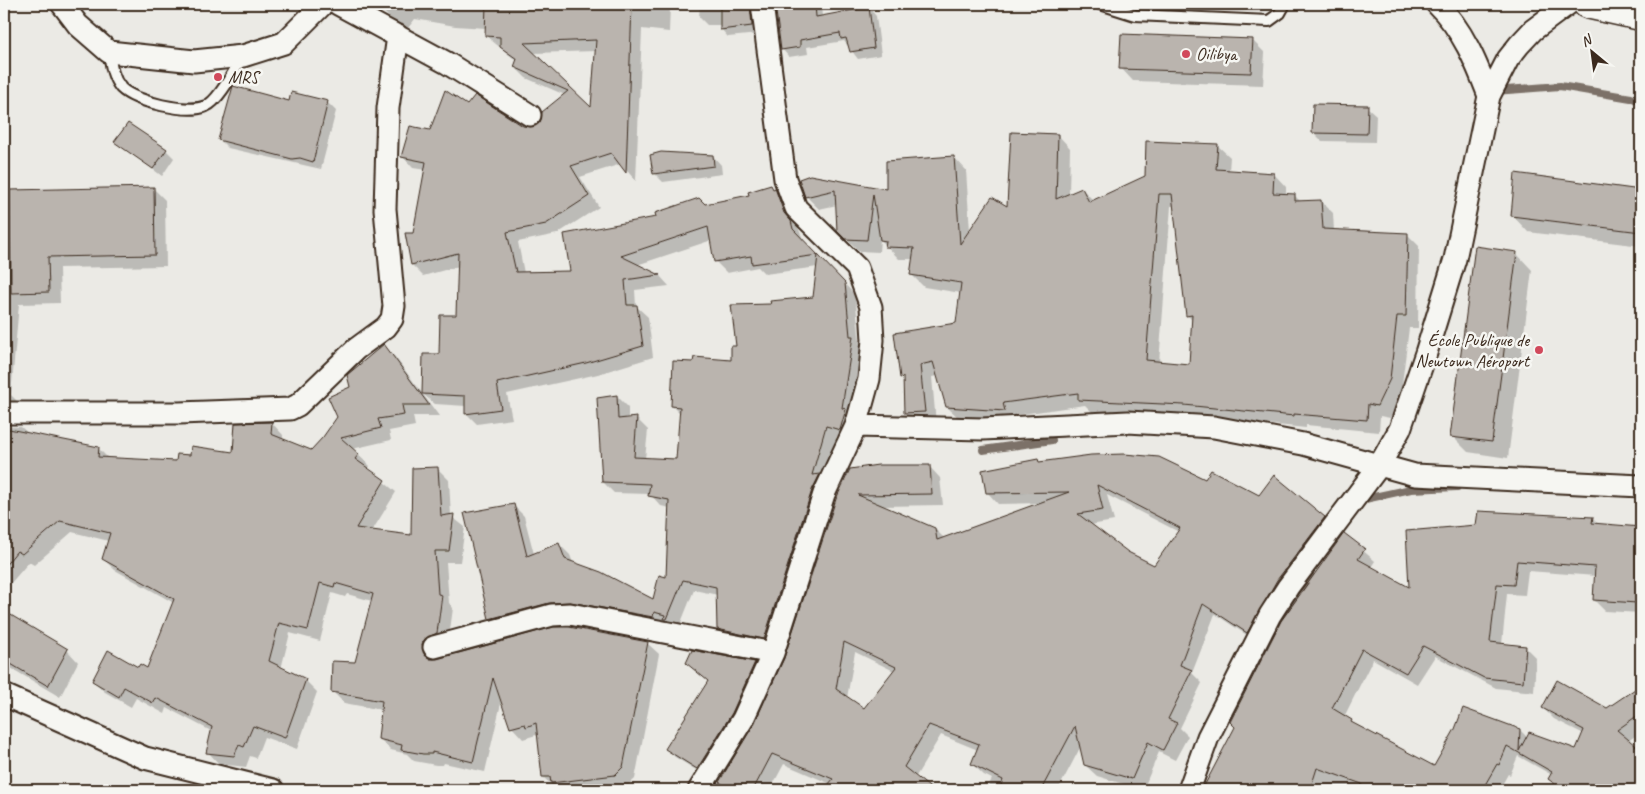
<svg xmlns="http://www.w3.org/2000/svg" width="1645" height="794" font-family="Caveat,sans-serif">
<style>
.shadow{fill:#0003;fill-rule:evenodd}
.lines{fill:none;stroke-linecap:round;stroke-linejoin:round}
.stream{stroke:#7c7167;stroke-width:8}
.building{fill:#bab4ae;stroke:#3b2a1e;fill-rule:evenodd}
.lane-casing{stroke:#3b2a1e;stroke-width:14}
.street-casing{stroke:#3b2a1e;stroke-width:25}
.primary-casing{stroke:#3b2a1e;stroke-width:31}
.lane{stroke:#f6f6f2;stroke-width:10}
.street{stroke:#f6f6f2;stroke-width:21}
.primary{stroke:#f6f6f2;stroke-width:28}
.poi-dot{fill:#d1495b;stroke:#f6f6f2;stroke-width:2}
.labels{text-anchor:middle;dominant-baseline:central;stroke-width:5;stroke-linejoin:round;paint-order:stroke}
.poi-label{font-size:18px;fill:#3b2a1e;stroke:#f6f6f2;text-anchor:start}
</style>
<rect width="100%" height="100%" fill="#ebeae5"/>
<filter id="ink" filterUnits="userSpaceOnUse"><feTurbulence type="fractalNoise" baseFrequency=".02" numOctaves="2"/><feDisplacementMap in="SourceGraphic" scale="10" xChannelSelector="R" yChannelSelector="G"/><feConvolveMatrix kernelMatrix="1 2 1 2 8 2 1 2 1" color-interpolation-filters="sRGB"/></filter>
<g filter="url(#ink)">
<path class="shadow" d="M384,4H670L669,32L642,29L636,181L621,164L580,177L599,207L557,234L518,242L524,273L572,272L657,218L751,196L771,187L786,201L804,241L855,295L860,344L863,348L850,440L837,436L775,649L729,640L718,629V595L694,590L678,630L581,612L501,630L490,619L513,505L524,516L534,554L559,544L570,555L573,563L654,601L667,579L670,508L661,506L650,494L614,493L603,482L617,396L628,407V419H637L648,430L645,459L677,461L681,415L672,406L694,363L732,361L737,347L772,305L815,298L818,267L765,274L758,267L727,273L716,262L712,240L637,265L660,276L669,286L635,290L636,306L648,317L653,357L598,374L507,394L512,419L477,424L466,413V406L435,404L424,395V355H441L457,316L459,266L423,276L412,265L414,234L426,170L413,168L403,157L430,132L467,106L530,129L541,123L565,95L526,78L515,67L517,61L486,36V28L455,26L415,19L408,28L393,21L382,10ZM596,51L592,110L534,53Z
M700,4H761L759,34L728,37L721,29V25H707L699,17Z
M776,4H821L822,17L869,8L876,16L881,55L858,59L844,41L807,47L808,54L789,57L782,49Z
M1252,40L1265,53L1263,85L1133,81L1121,68Z
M327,102L336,111L321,169L228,148L220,140Z
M1367,107L1376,115L1375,142L1322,141L1314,133Z
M1058,135L1070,148L1069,195L1082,189L1094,201L1217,145L1230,157L1229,171L1274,174L1286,187V195H1294L1301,202L1321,201L1333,213L1334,231L1407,234L1419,246L1418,328H1409L1401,392L1390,418L1380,416L1379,432L1306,425V428L1197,417L1092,412L1085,405L1015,415L1016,423L960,419L947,407L938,376L932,377L936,424L917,425L905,413V380L901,377L957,324L961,293L924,287L912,275L914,259H899L880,239L879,252L859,251L839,231L837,205L819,209L806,196L800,180L887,191L954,157L966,170L970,231L1008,209ZM1171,206H1174L1187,315L1193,321L1191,366L1159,363Z
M116,142L166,150L174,158L162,176Z
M713,156L721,165L722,174L663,182L654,173Z
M1516,174L1641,191V246L1528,232L1512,215Z
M153,188L165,200L166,266L59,268L60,303L19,304L11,395L17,401L16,412L4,422V191Z
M1516,253L1532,270L1508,458L1468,452L1452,436Z
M384,346L395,357L439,416H413L415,426L389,431L391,440L352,449L370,466L368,469L396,492L372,531L413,537L437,468L449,480L451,516L465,527L460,562H446L449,603L453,608L448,645L436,650L434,660L647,643L659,654L635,779L626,787L599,790L555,788L543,777L539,738L536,735L523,739L512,727L502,699L485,772L444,763L443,765H436L414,761L407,754L391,750L379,738L382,710L344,703L332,691L356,663L372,601L347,594L345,597L332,593L320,641L290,633L281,669L305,680L317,692L297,749L264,737L256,758L250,756L246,767L219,764L208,752L213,732L167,708L165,714L136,698L131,707L105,692L93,681L139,669L148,670L174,603L115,570L103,559L109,541L72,532L34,565L29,562L4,591V427H21L29,434L98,448L109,459L177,462L234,453L272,423L283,435V440L311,451L324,438L338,417L352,387Z
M1038,461L1040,463L1206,481L1324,518L1335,530L1259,643L1215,614L1192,673L1202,683L1180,728L1188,736L1175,760L1159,752L1143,790L1097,776L1085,765L1081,746L1058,790H986L992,779L984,775L972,764L978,750L941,735L915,778L929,790H845L784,764L770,790H715L755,726L786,659L837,499L929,466L940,478L943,505L880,506L935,529L944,538L1040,503L998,504L987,492ZM1107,495L1179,532L1154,566L1127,553L1090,525L1114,521ZM855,652L894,671L864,710L847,698Z
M1592,518L1599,525L1641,528V613L1605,611L1594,600L1596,576L1528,571L1525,595L1507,594L1502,644L1525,647L1536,658L1534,692L1496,688L1435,656L1417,684L1373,659L1344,717L1357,726L1434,768L1520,730L1527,737L1577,750L1584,734L1554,719L1543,708L1607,710L1641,687V732L1628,741L1641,751V790H1559L1550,779L1552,775L1518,756L1510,775L1508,774L1499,790H1204L1236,727L1345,535L1375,561L1371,567L1411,589Z
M4,609L21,623L67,650L78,662L60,697L4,664Z
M693,652L754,663L763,672L706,776L675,757L667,749L709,682L687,663Z"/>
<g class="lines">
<path class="stream" d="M1494,91L1560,86L1631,98
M1635,99L1641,100
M983,450L1052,440
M1365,499L1411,489L1457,487
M1271,634L1310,574"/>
</g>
<path class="building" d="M486,4H632L626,173L611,153L571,166L589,196L546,224L507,232L516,272L570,271L564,234L656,217L655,213L699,198L705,204L749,195L748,192L771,185L773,189L775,188L784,213L791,221L793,229L845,283L850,336H853L842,408L846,409L840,430L826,426L812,475L820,474L812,490L764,639L717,629L716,587L683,580L667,619H664L665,615L654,612L653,617L570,602L549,603L489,619L464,513L514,504L527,556L559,543L565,559L601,572L653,599L659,575L666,577L669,500L648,496L650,484L602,482L597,398L617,395L618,419L637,417L634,457L676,459L680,407L671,406L673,361L693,362L694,357L731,360V346H736L731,305L771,304L770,301L813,297L818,255L752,264L751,256L714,262L708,227L621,256L660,275L625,280L627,305H637L643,346L586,363L497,383L501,409L465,414V396L422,394L423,354H439L440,315H456L458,253L411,265L405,233H413L426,162L401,157L410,126L430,130L445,90L467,105L475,95L523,126L530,127L540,122L542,112L568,91L514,67L517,59L500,47V37L485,36ZM596,40L591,107L524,43Z
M720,4H750L752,26L720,30Z
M775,4H815L816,17L869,7L874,48L850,52L846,38L841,39L840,33L800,40V47L781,50Z
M1121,34L1253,39L1251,73L1119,69Z
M233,86L289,101L291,92L328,101L313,162L300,158L292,159L218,140Z
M1313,104L1368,105L1367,134L1312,133Z
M128,123L167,149L153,169L114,142Z
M1011,132L1058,134L1056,199L1082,188L1089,202L1145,176L1146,141L1218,144L1216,169L1274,173L1273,193L1295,194V201L1321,200L1323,229L1408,233L1406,316H1397L1390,379L1377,406L1368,404L1367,420L1294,414V416L1184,405L1078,400V393L1003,403L1005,411L946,407L933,362L920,365L925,412L904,413L903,377L900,378L894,333L956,323L961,283L910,275L914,248L885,247L886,241L880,240L873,194L867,240L845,239L837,231L835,190L805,197L799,179L810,175L886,189V161L954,156L960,244L992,197L1007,206ZM1159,194H1172L1186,316L1192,315L1189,364L1146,360Z
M661,152L713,155L714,166L653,174L650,155Z
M1515,173L1641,190V232L1511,216Z
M154,187L155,255L48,257L49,292L11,293L10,190Z
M1475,246L1517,252L1492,442L1450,437Z
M384,344L429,405H402L404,415L378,419L381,428L341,438L359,454L355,459L385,480L356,528L411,535L412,468L438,467L441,516L454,514L449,551H435L438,594L442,595L437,633L426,638L422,644L425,655L430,659H437L554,627H569L648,642L623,767L615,775L551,783L550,777H542L536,723L526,727L525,724L510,728L493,678L473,762L432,752V754H423L401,750L402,745L378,739L382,701L331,692L332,661L355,662L373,594L335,583L334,587L320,583L308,630L279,623L269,661L306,679L285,738L253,726L244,747L239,745L234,756L206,753L212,727L156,698L153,703L124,687L119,697L92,681L108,650L138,667L140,664L147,668L174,599L102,559L110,533L60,521L22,554L17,551L4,567V428L99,447L98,457L176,461L177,454L190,455L191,446L233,452L235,423L272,422L271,434L311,450L323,437L337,417L328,397L350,387L347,375Z
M1124,454L1159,457L1205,479L1211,470L1259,495L1274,475L1325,517L1277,580L1247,633L1203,604L1180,665L1192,670L1168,719L1177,723L1163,750L1148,742L1132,779L1084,765L1075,726L1041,790H999L1003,780L971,764L979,744L929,725L904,767L933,790H824L833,779L772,754L753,790H732L719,782L754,724L784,658L836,499L850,469L878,465H930L932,494L858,495L935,528L937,540L1069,492L986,493L982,470L1038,459L1039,462L1091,455ZM1097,485L1180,528L1154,565L1128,552L1078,514L1103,510ZM844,642L896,667L864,708L836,689Z
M1478,511L1593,517L1592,523L1641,527L1637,603L1593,600L1595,567L1517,561L1514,585L1497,584L1490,642L1526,646L1523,682L1484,678L1423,646L1406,673L1362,649L1332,708L1352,720L1351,722L1434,766L1455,729L1463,708L1520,729L1519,751L1529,732L1576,749L1584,730L1542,708L1557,680L1607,708L1641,685V713L1617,730L1641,750V780L1634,790H1563L1548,779L1552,772L1507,746L1499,765L1497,764L1482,790H1360L1362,784L1317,768L1310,790H1202L1235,727L1230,722L1281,621L1344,533L1365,549L1358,559L1409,587L1406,531L1476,525Z
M4,611L68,649L48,686L4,660Z
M692,650L755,662L732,713L697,769L665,749L708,681L686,663Z"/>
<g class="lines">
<defs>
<path id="lane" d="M1100,4L1135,15L1269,21L1280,13L1285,4
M109,52C111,65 112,77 121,88C135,102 188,114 206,106C219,101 235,69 243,56"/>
<path id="street" d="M62,4L78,25L109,52L194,61L243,56L284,43L323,4
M338,4L447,63L530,115
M1437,4C1463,30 1476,62 1489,96
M4,413H179L290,409L298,405L356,349L386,327L392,319L394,306L385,209L388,108L398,36
M856,426L983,429L1128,422L1214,427L1303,444L1415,475L1641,486
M434,647L552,615L570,614L773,653
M4,695L145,758L273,790
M699,790L743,719L773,653L824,494L856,426L869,379L873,340L871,307L857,268L796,208L785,179L762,4
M1189,790L1208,737L1270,615L1288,587L1379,466L1400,429L1426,353L1455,259L1489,96L1508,59L1519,45L1533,30L1568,4"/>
<path id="primary" d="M1587,4L1641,16"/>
</defs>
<use href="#lane" class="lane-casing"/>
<use href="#street" class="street-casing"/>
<use href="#primary" class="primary-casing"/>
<use href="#lane" class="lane"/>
<use href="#street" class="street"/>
<use href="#primary" class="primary"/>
</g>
</g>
<g class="poi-dot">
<circle cx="1186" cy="54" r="5"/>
<circle cx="218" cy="77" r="5"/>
<circle cx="1539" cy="350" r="5"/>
</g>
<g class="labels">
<g class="poi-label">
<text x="1196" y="54">Oilibya</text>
<text x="228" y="77">MRS</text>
<text x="1529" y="340" text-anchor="end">École Publique de<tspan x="1529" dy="21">Newtown Aéroport</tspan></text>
</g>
</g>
<rect width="1645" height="794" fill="none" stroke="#f6f6f2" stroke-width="20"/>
<rect x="10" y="10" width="1625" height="774" fill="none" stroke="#3b2a1e" stroke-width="2" filter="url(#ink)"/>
<g transform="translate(1592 52) rotate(331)" stroke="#f6f6f2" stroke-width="4" paint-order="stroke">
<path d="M0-4L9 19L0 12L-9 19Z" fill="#3b2a1e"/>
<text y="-8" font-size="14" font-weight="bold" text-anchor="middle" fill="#3b2a1e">N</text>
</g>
</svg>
